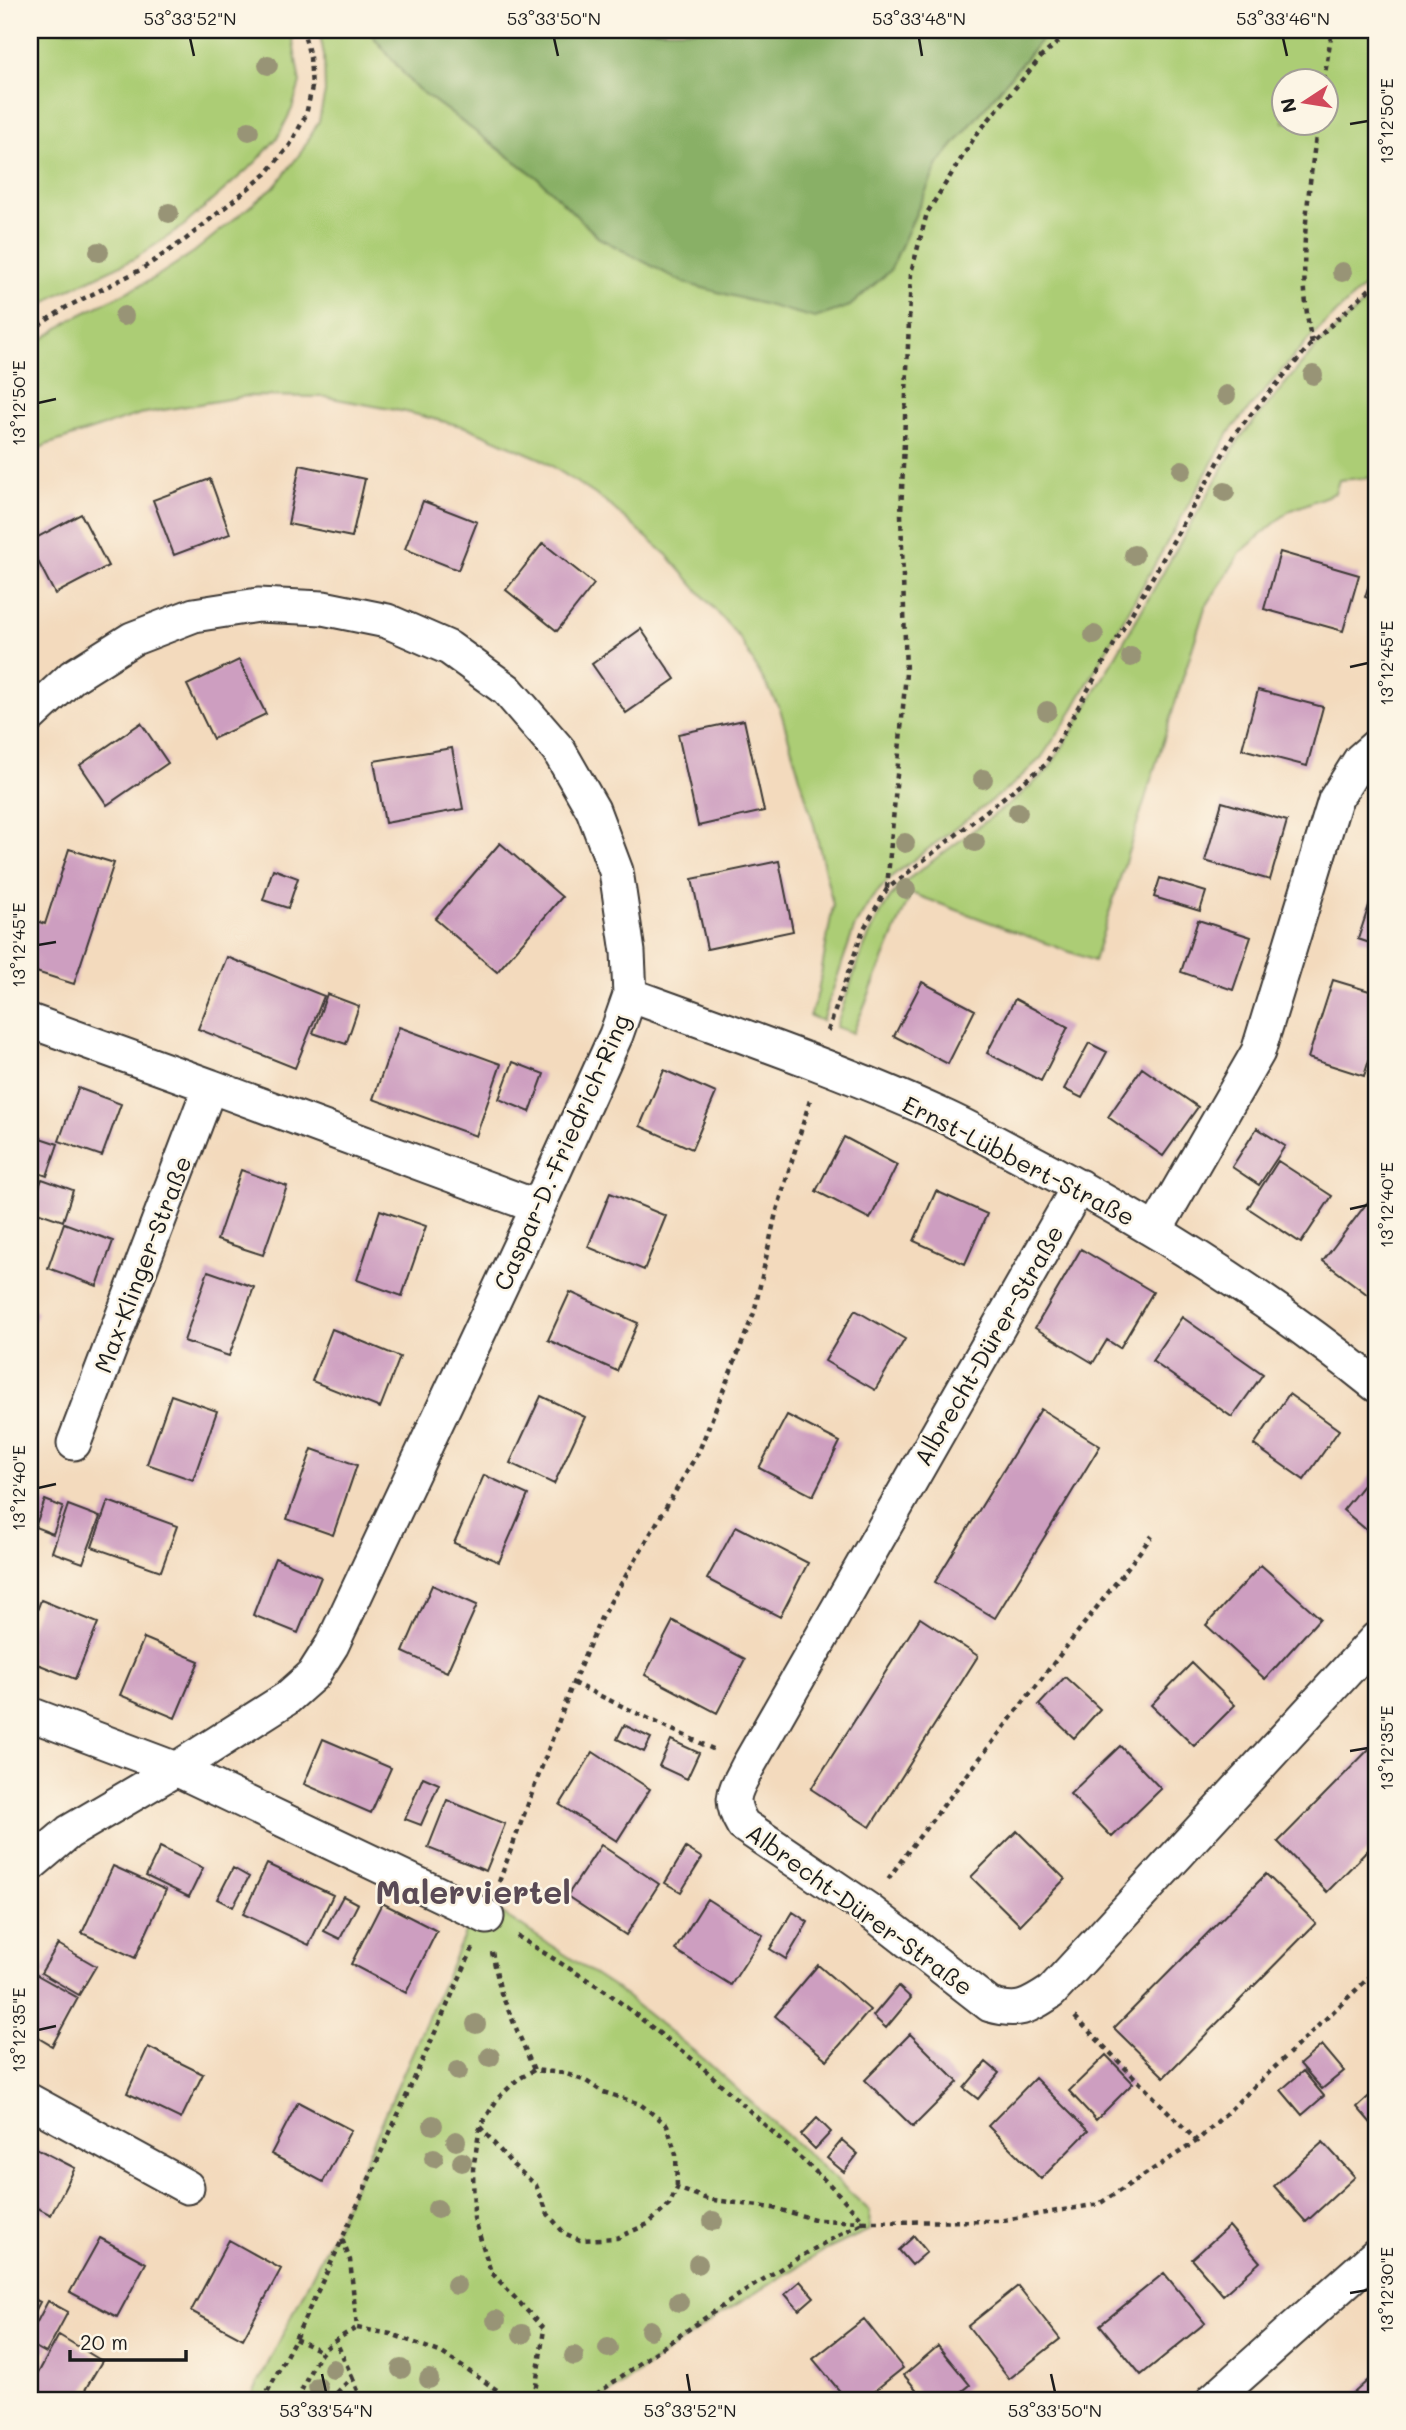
<svg xmlns="http://www.w3.org/2000/svg" width="1406" height="2430" font-family="Mali,sans-serif">
<style>
.green{fill:#accd75;stroke:#647448;stroke-width:2;fill-rule:evenodd}
.forest{fill:#89b066;stroke:#526641;stroke-width:2}
.building{fill:#cd9ec0}
.lines{fill:none;stroke-linecap:round;stroke-linejoin:round}
.street-casing{stroke:#3c3834;stroke-width:37}
.path{stroke:#3c3834;stroke-width:4.5;stroke-dasharray:5 5;stroke-linecap:butt}
.street{stroke:#fff;stroke-width:33}
.tree{fill:#989476}
.ticks{fill:none;stroke:#1c1c1c;stroke-width:2.5}
.labels{text-anchor:middle;dominant-baseline:central;stroke-width:5;stroke-linejoin:round;paint-order:stroke}
.street-label{font-size:24px;fill:#1c1c1c;stroke:#fcf5e5}
.district-label{font-size:32px;font-weight:bold;fill:#5a4a55;stroke:#fcf5e5}
.neatline{fill:none;stroke:#1c1c1c;stroke-width:2.5}
.ticks-label{font-size:18px;text-anchor:middle;fill:#1c1c1c}
</style>
<rect width="100%" height="100%" fill="#fcf5e5"/>
<filter id="ink" filterUnits="userSpaceOnUse"><feTurbulence type="fractalNoise" baseFrequency=".0143" numOctaves="2"/><feDisplacementMap in="SourceGraphic" scale="14" xChannelSelector="R" yChannelSelector="G"/><feConvolveMatrix kernelMatrix="1 2 1 2 8 2 1 2 1" color-interpolation-filters="sRGB"/></filter>
<filter id="wash" filterUnits="userSpaceOnUse"><feTurbulence type="fractalNoise" baseFrequency=".00686" numOctaves="4" result="noise"/><feDisplacementMap in="SourceGraphic" scale="28" xChannelSelector="R" yChannelSelector="G"/><feGaussianBlur stdDeviation="1.57" result="paint"/><feColorMatrix in="noise" values="0 0 0 0 0 0 0 0 0 0 0 0 0 0 0 0 0 1.4 0 .05"/><feComposite in="paint" operator="in"/></filter>
<g filter="url(#wash)">
<rect width="100%" height="100%" fill="#f3dabd"/>
<path class="green" d="M30,30H291L300,83L292,109L278,137L257,161L181,228L134,259L57,295L30,314Z
M319,30H368L414,86L538,178L599,238L890,271L938,164L1045,35L1052,30H1376V275L1307,341L1230,431L1067,720L1041,758L1011,786L891,877L872,898L855,926L822,1021L810,1016L818,992L833,905L814,825L780,709L739,637L668,556L605,501L541,459L469,428L406,412L326,397L247,396L140,414L46,445L30,454V348L72,319L151,280L194,252L276,185L302,151L319,121L325,92L324,55ZM1284,80H1326V122H1284Z
M1376,293V477L1339,480L1335,493L1289,511L1241,552L1205,608L1094,961L911,893L853,1033L836,1027C853,978 866,927 899,886L1018,797L1048,770L1075,727L1240,438L1315,348Z
M480,1899L613,1986L705,2060L870,2211L869,2230L822,2252L718,2316L601,2400H250L333,2233Z"/>
<path class="forest" d="M368,30H1052L1045,35L938,164L890,271L850,306L815,318L684,283L599,238L538,178L414,86Z"/>
<g id="blocks">
<path class="building" d="M300,465L365,479L352,537L288,524Z
M210,479L230,534L174,555L153,500Z
M423,501L477,522L458,570L405,549Z
M81,514L108,566L55,594L30,546V541Z
M543,543L594,584L557,631L506,590Z
M1280,552L1359,575L1343,631L1264,609Z
M1376,564V601L1365,597Z
M641,629L675,679L626,713L592,664Z
M239,660L266,714L213,739L187,685Z
M1258,690L1323,707L1307,766L1242,749Z
M744,720L764,811L698,826L678,734Z
M141,723L168,763L107,805L80,765Z
M452,748L463,809L385,823L374,761Z
M1222,802L1287,821L1270,880L1205,861Z
M500,843L562,897L497,972L435,919Z
M69,849L114,863L74,984L30,970V919L45,924Z
M779,861L793,931L707,949L692,879Z
M273,869L298,878L288,908L263,900Z
M1160,878L1206,892L1200,911L1154,897Z
M1376,884V945L1358,939Z
M1198,920L1251,937L1233,990L1181,972Z
M227,957L324,996L295,1068L198,1029Z
M1333,980L1376,993V1038L1364,1076L1308,1058Z
M922,982L975,1010L948,1064L894,1036Z
M327,994L359,1006L346,1044L313,1033Z
M1015,999L1068,1027L1041,1081L987,1053Z
M399,1027L501,1064L476,1136L373,1099Z
M1089,1043L1107,1052L1082,1098L1064,1089Z
M513,1062L544,1074L530,1112L499,1099Z
M1142,1068L1198,1107L1163,1156L1108,1117Z
M664,1070L716,1093L692,1149L640,1126Z
M78,1088L121,1104L102,1156L59,1141Z
M30,1120L39,1124L30,1150Z
M1257,1128L1285,1146L1259,1185L1232,1167Z
M37,1137L58,1144L47,1176L30,1170V1158Z
M844,1137L897,1165L870,1219L816,1191Z
M1278,1161L1332,1196L1301,1243L1248,1208Z
M241,1170L287,1186L263,1255L217,1240Z
M42,1179L73,1190L63,1221L31,1210Z
M936,1191L987,1214L965,1264L914,1241Z
M610,1193L666,1216L644,1270L588,1247Z
M1367,1203L1376,1210V1301L1323,1261Z
M380,1210L426,1226L402,1296L357,1280Z
M64,1223L113,1241L97,1286L48,1268Z
M1081,1249L1153,1292L1120,1348L1107,1340L1093,1363L1035,1328Z
M208,1271L254,1287L229,1356L184,1341Z
M570,1292L638,1323L617,1371L548,1340Z
M30,1309L37,1312L30,1331Z
M855,1310L905,1339L875,1390L825,1361Z
M1182,1317L1263,1374L1232,1417L1152,1361Z
M332,1329L400,1357L380,1408L312,1381Z
M1289,1394L1339,1430L1304,1480L1254,1445Z
M171,1395L217,1411L193,1480L147,1464Z
M541,1396L585,1417L554,1484L510,1463Z
M1041,1409L1100,1446L995,1618L935,1582Z
M787,1415L840,1442L813,1496L759,1468Z
M312,1449L357,1465L333,1535L287,1519Z
M1376,1469V1538L1343,1510Z
M484,1475L528,1495L499,1562L454,1543Z
M45,1500L63,1507L53,1534L35,1527Z
M108,1501L177,1526L161,1571L92,1547Z
M68,1505L100,1517L83,1563L52,1552Z
M736,1526L808,1563L780,1617L707,1579Z
M275,1558L321,1577L298,1633L253,1615Z
M1261,1565L1320,1618L1265,1679L1206,1625Z
M432,1585L477,1605L447,1672L403,1652Z
M41,1600L98,1623L75,1679L30,1661V1629Z
M920,1618L978,1656L870,1827L811,1789Z
M673,1621L745,1659L717,1713L645,1675Z
M144,1638L199,1661L175,1718L120,1695Z
M1192,1663L1235,1705L1194,1746L1151,1705Z
M1065,1677L1100,1709L1074,1738L1039,1705Z
M624,1725L651,1738L644,1752L617,1739Z
M323,1739L391,1768L371,1813L304,1784Z
M671,1740L699,1753L687,1779L659,1766Z
M1376,1742V1842L1327,1892L1278,1842Z
M1120,1746L1161,1789L1112,1837L1070,1794Z
M593,1752L650,1789L617,1841L560,1805Z
M423,1777L439,1784L421,1825L405,1819Z
M447,1800L505,1824L486,1871L428,1848Z
M1017,1831L1065,1879L1020,1925L971,1877Z
M601,1845L659,1884L626,1935L567,1896Z
M160,1847L203,1868L189,1897L146,1876Z
M686,1848L702,1858L681,1892L665,1883Z
M267,1864L333,1895L309,1945L243,1914Z
M113,1866L166,1890L135,1958L82,1933Z
M233,1868L249,1877L233,1907L217,1899Z
M1266,1874L1316,1923L1164,2077L1114,2028Z
M343,1896L358,1904L340,1939L324,1931Z
M707,1899L763,1935L731,1985L675,1950Z
M382,1903L437,1931L406,1993L351,1964Z
M793,1912L808,1922L786,1959L770,1949Z
M58,1944L96,1966L79,1995L41,1973Z
M818,1965L870,2010L827,2060L775,2016Z
M30,1971L78,1998L52,2046L30,2033Z
M898,1986L911,1998L886,2028L873,2016Z
M910,2034L958,2082L913,2127L865,2080Z
M1322,2045L1344,2071L1322,2089L1300,2064Z
M148,2047L203,2074L181,2119L127,2093Z
M1106,2055L1133,2083L1096,2120L1069,2091Z
M986,2062L999,2073L978,2099L964,2088Z
M1303,2071L1324,2096L1302,2115L1281,2090Z
M1035,2078L1088,2131L1041,2179L988,2126Z
M1376,2090V2129L1357,2107Z
M298,2102L351,2130L323,2182L271,2154Z
M817,2118L831,2132L815,2149L801,2135Z
M842,2140L858,2154L844,2172L827,2158Z
M1323,2142L1355,2177L1306,2222L1274,2186Z
M30,2145L75,2168L51,2215L30,2204Z
M1229,2226L1260,2262L1223,2295L1192,2259Z
M914,2236L927,2252L912,2265L899,2250Z
M100,2238L146,2263L117,2317L70,2292Z
M229,2240L281,2269L243,2339L191,2311Z
M1164,2273L1205,2323L1141,2375L1100,2325Z
M800,2281L814,2297L799,2310L785,2294Z
M1018,2286L1060,2339L1009,2379L968,2326Z
M30,2297L40,2302L30,2321Z
M48,2301L68,2312L46,2353L30,2344V2335Z
M864,2319L903,2368L863,2400H847L813,2359Z
M59,2335L102,2361L79,2400H50L30,2388Z
M938,2346L970,2385L952,2400H925L904,2375Z
M1376,2373V2400H1346Z"/>
</g>
</g>
<g filter="url(#ink)">
<use href="#blocks" fill-opacity="0" stroke="#3c3834" stroke-width="2"/>
<g class="lines">
<defs>
<path id="street" d="M30,716L72,677L132,639L194,615L258,605L323,608L387,621L449,648L507,690L558,749L593,810L616,871L628,952L630,995L616,1035L538,1207L332,1645L313,1675L286,1699L176,1769L69,1832L30,1865
M630,995C734,1033 840,1069 941,1115C968,1127 994,1142 1021,1156C1146,1221 1266,1296 1376,1385
M30,1021L210,1086
M1079,1186L748,1766C735,1792 727,1798 743,1825L867,1909L990,2005C1018,2013 1027,2008 1051,1992L1376,1639
M1155,1231L1258,1052L1335,800L1360,760L1376,746
M74,1443L210,1086L538,1207
M30,1714L176,1769L487,1917
M30,2101L187,2187
M1213,2400L1376,2255"/>
</defs>
<use href="#street" class="street-casing"/>
<path class="path" d="M1324,80L1332,30
M30,331L65,308L142,269L186,239L266,174L290,145L306,115L312,87L310,57L303,30
M1312,343C1296,270 1308,196 1318,122
M887,888L906,673L901,514L911,273L927,213L976,135L1041,57L1072,30
M828,1031L863,930L887,889L1045,765L1235,433L1312,343L1376,283
M573,1683L715,1750
M888,1879L909,1850L1152,1536
M499,1882L573,1683L601,1618L699,1451L754,1313L775,1217L810,1100
M517,1936L607,1992L701,2066L830,2185L865,2222L998,2221L1099,2204L1197,2141L1376,1971
M473,1948L342,2239L350,2260L357,2328L391,2334L442,2353L512,2400
M492,1952L501,1993L534,2070L564,2073L586,2081L603,2092L640,2104L667,2125L676,2155L677,2188
M1075,2017L1197,2141
M534,2070L517,2080L498,2098L480,2127L473,2169L474,2218L491,2272L544,2329L534,2400
M480,2127L513,2165L536,2185L548,2214L564,2233L580,2240L617,2238L648,2224L669,2205L677,2188L707,2199L773,2208L818,2220L864,2222
M295,2339L321,2351
M352,2377L362,2400
M263,2400L295,2339L342,2240
M297,2400C316,2361 315,2349 357,2328
M330,2400L352,2377L335,2339
M372,2400L388,2398L396,2400
M588,2400C678,2337 766,2271 864,2222"/>
<use href="#street" class="street"/>
</g>
<g class="tree">
<circle cx="268" cy="65" r="10"/>
<circle cx="249" cy="131" r="10"/>
<circle cx="169" cy="213" r="10"/>
<circle cx="99" cy="252" r="10"/>
<circle cx="1342" cy="272" r="10"/>
<circle cx="124" cy="316" r="10"/>
<circle cx="1313" cy="375" r="10"/>
<circle cx="1226" cy="395" r="10"/>
<circle cx="1182" cy="470" r="10"/>
<circle cx="1225" cy="492" r="10"/>
<circle cx="1134" cy="555" r="10"/>
<circle cx="1094" cy="635" r="10"/>
<circle cx="1131" cy="657" r="10"/>
<circle cx="1047" cy="711" r="10"/>
<circle cx="983" cy="779" r="10"/>
<circle cx="1018" cy="812" r="10"/>
<circle cx="975" cy="842" r="10"/>
<circle cx="905" cy="843" r="10"/>
<circle cx="906" cy="889" r="10"/>
<circle cx="476" cy="2024" r="10"/>
<circle cx="490" cy="2057" r="10"/>
<circle cx="458" cy="2071" r="10"/>
<circle cx="433" cy="2125" r="10"/>
<circle cx="456" cy="2141" r="10"/>
<circle cx="434" cy="2158" r="10"/>
<circle cx="462" cy="2162" r="10"/>
<circle cx="437" cy="2209" r="10"/>
<circle cx="713" cy="2221" r="10"/>
<circle cx="698" cy="2264" r="10"/>
<circle cx="456" cy="2285" r="10"/>
<circle cx="679" cy="2302" r="10"/>
<circle cx="496" cy="2320" r="10"/>
<circle cx="650" cy="2330" r="10"/>
<circle cx="522" cy="2334" r="10"/>
<circle cx="608" cy="2348" r="10"/>
<circle cx="574" cy="2356" r="10"/>
<circle cx="333" cy="2369" r="10"/>
<circle cx="401" cy="2369" r="10"/>
<circle cx="429" cy="2379" r="10"/>
<circle cx="318" cy="2387" r="10"/>
</g>
</g>
<path class="ticks" d="M190,38L194,56M554,38L558,56M919,38L922,56M1283,38L1287,56M1350,124L1368,121M38,403L56,399M1350,667L1368,663M38,945L56,942M1350,1209L1368,1205M38,1488L56,1484M1350,1751L1368,1748M38,2030L56,2026M1350,2293L1368,2290M322,2374L326,2392M687,2374L690,2392M1051,2374L1055,2392"/>
<g class="labels">
<g class="street-label">
<text transform="translate(561 1152) rotate(-66)">Caspar-D.-Friedrich-Ring</text>
<text transform="translate(1019 1160) rotate(27)">Ernst-Lübbert-Straße</text>
<text transform="translate(142 1264) rotate(-69)">Max-Klinger-Straße</text>
<text transform="translate(988 1345) rotate(-60)">Albrecht-Dürer-Straße</text>
<text transform="translate(860 1909) rotate(36)">Albrecht-Dürer-Straße</text>
</g>
<g class="district-label">
<text x="473" y="1891">Malerviertel</text>
</g>
</g>
<rect width="1406" height="2430" fill="none" stroke="#fcf5e5" stroke-width="77"/>
<g transform="translate(1305 102) rotate(258)"><circle r="33" fill="#fcf5e5" stroke="#a29e95" stroke-width="2"/>
<path d="M0-5L12 26L0 18L-12 26Z" fill="#d1495b"/>
<text y="-10" font-size="19" font-weight="bold" text-anchor="middle" fill="#1c1c1c">N</text>
</g>
<path d="M70 2350v10h116v-10" fill="none" stroke="#1c1c1c" stroke-width="3.5"/>
<text x="80" y="2350" font-size="21" fill="#1c1c1c" stroke="#fcf5e5" stroke-width="5" paint-order="stroke">20 m</text>
<rect x="38" y="38" width="1330" height="2354" class="neatline"/>
<g class="ticks-label">
<text x="190" y="25">53°33'52"N</text>
<text x="554" y="25">53°33'50"N</text>
<text x="919" y="25">53°33'48"N</text>
<text x="1283" y="25">53°33'46"N</text>
<text transform="translate(1387 121) rotate(-90)" y="6">13°12'50"E</text>
<text transform="translate(19 403) rotate(-90)" y="6">13°12'50"E</text>
<text transform="translate(1387 663) rotate(-90)" y="6">13°12'45"E</text>
<text transform="translate(19 945) rotate(-90)" y="6">13°12'45"E</text>
<text transform="translate(1387 1205) rotate(-90)" y="6">13°12'40"E</text>
<text transform="translate(19 1488) rotate(-90)" y="6">13°12'40"E</text>
<text transform="translate(1387 1748) rotate(-90)" y="6">13°12'35"E</text>
<text transform="translate(19 2030) rotate(-90)" y="6">13°12'35"E</text>
<text transform="translate(1387 2290) rotate(-90)" y="6">13°12'30"E</text>
<text x="326" y="2417">53°33'54"N</text>
<text x="690" y="2417">53°33'52"N</text>
<text x="1055" y="2417">53°33'50"N</text>
</g>
</svg>
